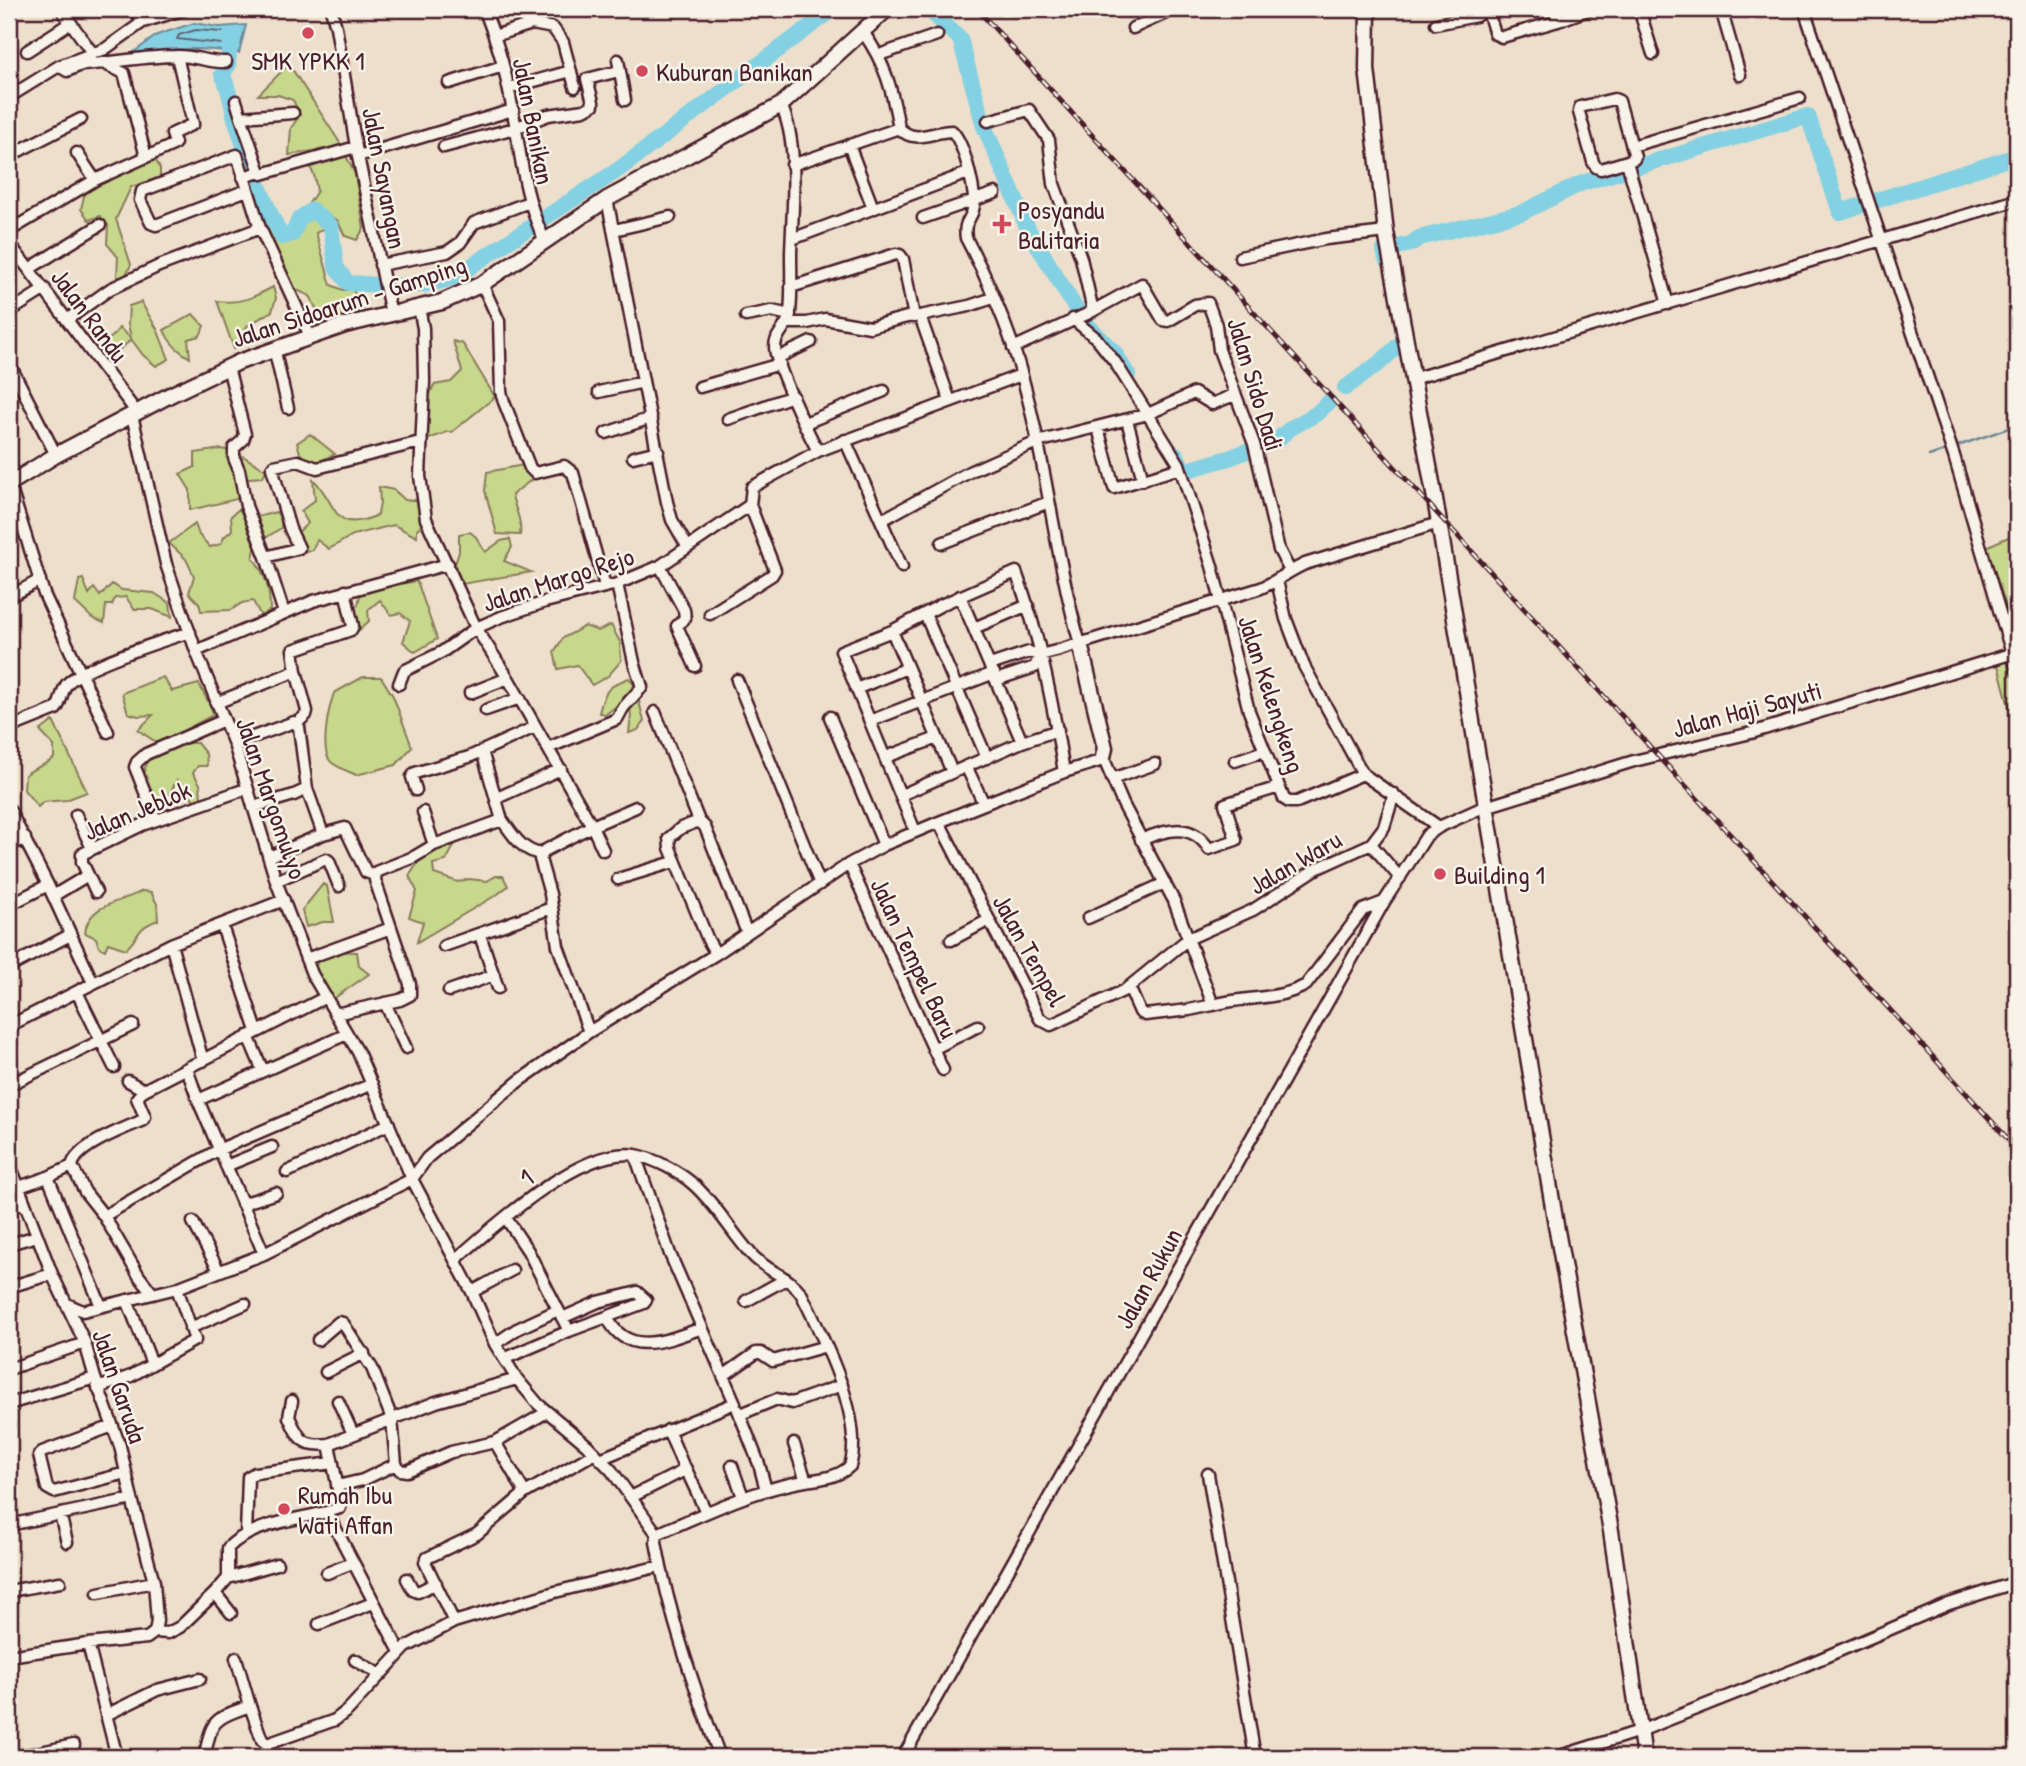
<svg xmlns="http://www.w3.org/2000/svg" width="2026" height="1766" font-family="'Patrick Hand',sans-serif">
<style>
.green{fill:#c7d78b;stroke:#887b5b;stroke-width:2}
.water{fill:#84d1e3;stroke:#6d8a99;stroke-width:2}
.lines{fill:none;stroke-linecap:round;stroke-linejoin:round}
.shore{stroke:#616675;stroke-width:2}
.stream{stroke:#6d8a99;stroke-width:2.5}
.river{stroke:#84d1e3;stroke-width:16}
.street-casing{stroke:#4a1f2b;stroke-width:15}
.secondary-casing{stroke:#4a1f2b;stroke-width:19}
.street{stroke:#f7f3e8;stroke-width:10}
.secondary{stroke:#f7f3e8;stroke-width:14}
.rail-casing{stroke:#4a1f2b;stroke-width:5}
.rail{stroke:#f7f3e8;stroke-width:2.5;stroke-dasharray:8;stroke-linecap:butt}
.poi-dot{fill:#d1495b;stroke:#f7f3e8;stroke-width:2.5}
.labels{text-anchor:middle;dominant-baseline:central;stroke-width:5;stroke-linejoin:round;paint-order:stroke}
.poi-label{font-size:26px;fill:#4a1f2b;stroke:#f7f3e8;text-anchor:start}
.street-label{font-size:26px;fill:#4a1f2b;stroke:#f7f3e8}
</style>
<rect width="100%" height="100%" fill="#eddfcb"/>
<filter id="ink" filterUnits="userSpaceOnUse"><feTurbulence type="fractalNoise" baseFrequency=".0143" numOctaves="2"/><feDisplacementMap in="SourceGraphic" scale="14" xChannelSelector="R" yChannelSelector="G"/><feConvolveMatrix kernelMatrix="1 2 1 2 8 2 1 2 1" color-interpolation-filters="sRGB"/></filter>
<g filter="url(#ink)">
<path class="green" d="M287,66L294,72L342,146L289,155L291,128L300,115L293,100L278,95H258Z
M346,156L355,174L364,228L357,240L345,236L337,220L307,206L317,191L314,175L310,167Z
M155,158L160,169V177L131,187L116,219L131,265L124,278L117,277L118,257L107,244L108,225L100,216L89,220L81,209L84,196L92,186Z
M259,179L271,210L275,234L285,243L296,239L309,216H315L324,228L316,233L331,285L343,290H353L360,305L355,319L333,314L321,318L310,296L292,288L278,253L267,234L249,181Z
M273,287L276,298L272,311L247,326L240,344L234,349L217,301C241,304 252,298 273,287Z
M141,302L157,329L169,359L156,366L143,355L131,339C123,350 113,351 104,361L95,349L113,336L119,328L131,338L128,324L129,306Z
M193,314L204,326L200,336L188,339L190,358C178,351 169,343 164,330Z
M453,341L463,344L495,397L452,432H447L429,439C421,425 427,398 434,385L451,382L462,371Z
M310,434L335,454L318,462L301,456L297,443Z
M221,449L236,452L266,470L263,477L249,478L239,482L241,492L237,499L190,510V490L180,474L195,467V453Z
M523,465L535,477L512,495C515,510 522,519 520,535L497,534L485,491L487,472Z
M313,479C339,505 331,535 378,515L380,503L379,487L394,490L405,500H419L426,522L417,529V537L394,525L353,535L329,549L317,540L312,550L300,552L296,534L308,523L301,511L315,500Z
M239,509L250,519L276,512L281,519V528L256,544L253,558C266,574 270,590 270,610L261,616L253,601L242,603L231,610L201,611L199,603L189,593L194,576L186,559L169,543L195,524L199,535L210,547L221,544L224,537L232,530L231,516Z
M470,532L476,537L485,552L501,541L510,539L512,547L504,561L531,572L462,584L454,567L459,552V534Z
M2017,533V638L1986,547Z
M83,579L89,594L94,588L100,596L112,584L122,590L154,593L170,603L172,617L152,609H134L126,597L115,598L112,605H106L104,623L92,618L75,602L79,580Z
M417,581L437,639L415,652L403,642L410,621L400,613L391,615L380,600L368,610L369,621L357,632L343,620L347,609L358,605L360,595L382,587Z
M611,625L620,642L621,661L608,676L592,685L577,665L558,669L554,652L563,638L585,626L598,631Z
M2017,653V737L1997,661Z
M163,677L172,691L199,684L211,707L213,715L159,744L138,730L153,715L138,716L128,713L122,693Z
M363,677H381L393,696L412,747L396,765L356,775C348,771 338,768 331,762C319,751 329,707 334,693Z
M629,678L635,686L644,721L638,730L629,733L631,715L629,705L622,702L606,714L599,713C604,692 607,686 629,678Z
M53,721L87,792L66,800L43,802L38,807L24,790L25,775C34,767 45,766 54,758V746L40,731Z
M190,743H197L206,754L207,766H198L193,773L200,784L201,799L194,800L177,780L167,798L157,807L144,776L146,762L169,746Z
M435,846H454L446,861L433,864L434,874L458,882L469,879L487,881L496,876H503L508,886L498,894L417,942L423,922L409,917L417,891L409,876L420,860Z
M323,884L327,886L334,922H323L306,927L302,910Z
M142,891L151,892L157,904L158,920C134,929 141,936 126,949L108,943L105,950L99,947L96,938L85,933C88,903 121,903 142,891Z
M357,952L359,966L369,974L333,999L315,967C321,950 341,951 357,952Z"/>
<path class="water" d="M194,23L219,27L246,25L239,53C200,47 170,48 130,55L157,35Z"/>
<g class="lines">
<path class="shore" d="M196,30L234,33L236,36L235,43L231,45L177,39L179,35Z"/>
<path class="stream" d="M1955,447L2017,425
M1929,456L1949,449"/>
<path class="river" d="M928,9L960,39L984,126L1029,231L1082,319L1115,353L1128,375
M230,36L228,66L222,74C230,89 231,105 236,121C248,160 263,200 282,237L293,234L299,219L312,210L331,226L336,267L348,283C391,285 440,294 474,264L618,170L833,9
M1386,259L1384,250L1411,244L1419,238L1521,213L1582,183L1808,116L1840,212L2017,156
M1345,388L1382,361L1405,339L1402,328
M1176,454L1184,471L1229,458L1278,439L1291,428L1316,414L1329,402"/>
<defs>
<path id="street" d="M61,9L93,54
M134,9L143,22
M331,9L336,27L356,147L391,314
M484,9C494,34 503,60 508,87C520,139 521,193 545,241
M1555,9L1558,21
M1639,9L1653,54
M1721,9L1740,75
M1804,9L1954,456L2017,671
M1436,24L1476,16L1487,9L1495,34L1502,37L1558,21L1590,9
M1133,28L1175,9
M863,32C886,64 892,90 899,128C915,145 932,131 952,131C964,143 975,188 974,206C972,221 963,219 966,238C984,272 1000,309 1013,346C1045,443 1052,546 1080,644
M494,36L532,24L553,28L563,42L575,87
M27,51L70,23
M879,55L937,35
M618,60L625,100
M105,64L124,73L146,157
M59,66L67,71L81,65C113,63 145,56 176,56C193,55 209,63 226,62
M449,83L503,66
M509,88L571,71
M9,97L59,66L105,49L143,22L185,9
M1614,99L1619,101L1635,157L1634,159L1601,169L1596,167L1593,162L1579,112L1580,107Z
M236,101L241,117
M781,105C800,145 792,210 791,254C791,274 792,294 790,313C789,327 775,333 775,347C775,364 808,433 818,451
M988,121L1029,110L1049,140L1054,184L1081,258L1093,311
M849,145L873,208
M1632,146L1800,98
M444,147L515,128L548,115L584,110L593,105V102L587,79L619,71
M9,156L81,119
M358,156L513,110
M1627,162L1668,304
M792,165L899,128
M260,172L262,174L356,147
M243,177L260,172L241,117L293,113
M95,180L173,145L175,143L172,134L193,124L177,56
M247,190L156,225L151,223L140,200L142,191L237,155L260,228L310,336
M607,199L667,502L672,520L687,546
M923,218L995,193
M614,230L670,217
M9,231L95,180L77,153
M792,239L968,173
M9,243L137,413
M1240,257L1326,239L1386,232
M380,265L447,252L460,243L474,223L529,202
M29,269L100,225
M482,284L499,321L501,392L504,402L530,468L535,473L564,466L573,473L605,586
M791,287L896,254L900,255L903,259L914,317
M419,308L423,328L424,381L420,476L426,519L476,628L508,678L592,826L544,851L540,859L550,894L558,946L589,1032
M9,312L45,289
M746,316L772,311L790,315
M920,316L969,306L993,298
M68,319L110,289L159,266L260,228
M1073,319L1096,338L1115,362L1179,464L1212,566L1249,711L1284,799L1289,802H1297L1363,774
M789,323H807L825,319L870,327L907,317L920,316L950,401
M274,348L288,408
M1013,348L1087,314L1142,284L1163,320L1168,321L1195,305L1208,303L1216,325L1219,350L1254,444L1279,550L1290,571
M777,358L811,342
M9,363L56,455
M228,367L245,434L243,440L234,448V458L239,470L246,506L266,557L284,613
M1412,379L2017,200
M700,387L780,364
M599,392L643,382
M132,415L166,564L196,651L234,744L276,881L312,974L358,1052L412,1179L472,1292L495,1344L517,1379L538,1404L587,1445L612,1471L657,1534L656,1542C669,1616 694,1686 720,1757
M728,419L793,396
M1127,420L1143,480
M805,423L884,391
M1098,428L1114,488L1180,468
M606,433L651,418
M845,440L902,567
M633,457L658,451
M9,483L44,594L108,732
M882,520L971,471L1037,442L1148,414L1194,393L1212,404L1234,395
M942,543L1049,502
M266,557L299,548L290,529L272,468L274,466L298,461L317,468L420,442
M660,566L684,610L685,618L677,626L695,666
M1277,581L1286,619L1304,666L1363,774L1439,827
M960,596L1022,742
M9,597L40,580
M710,614L772,575L775,570L750,505L752,487L818,451L1021,375
M925,614L987,758
M974,628L1028,605
M892,631L952,772
M196,651L313,601L448,564
M990,665L1029,652L1040,655L1056,651L1261,588C1277,581 1289,571 1305,564L1439,523
M296,671L307,711L306,715L297,723
M737,680L820,884
M996,680L1035,667L1040,656
M399,684L404,671L442,652L476,628L501,617L545,602L617,584L660,566L750,505
M856,689L907,668
M470,693L508,678
M216,703L296,671L293,650L351,630L353,626L345,591
M486,710L520,698
M655,712L699,821L705,827L747,933
M830,717L884,845
M870,721L994,673
M9,728L56,709C62,702 61,691 67,684C82,666 165,640 190,632
M234,744L294,722L299,727L307,789L294,795L253,807
M548,748L617,719L623,708L642,687L634,662L617,584
M482,751L502,820
M886,757L937,738
M1235,761L1264,751
M966,766L984,804
M1112,779L1155,764
M307,789L323,834
M416,790L412,777L415,773L469,757L535,727
M901,795L1022,742L1058,730
M497,798L561,769
M9,809L48,885L93,983
M423,812L434,845
M76,815L92,848
M156,820L135,767L137,762L146,754L224,720
M699,821L681,828L669,838L670,848L708,940L716,954
M939,822L1040,1019L1051,1025L1125,990L1188,939L1253,910L1316,869L1371,844L1384,827L1394,794
M915,831L841,651L892,631L943,604L1016,572C1040,636 1053,705 1064,772
M1141,840C1167,829 1192,822 1209,849L1236,840L1225,804L1279,787
M1371,844L1400,878
M9,846L25,838
M603,850L592,826L636,807
M269,857L323,834L345,828L366,872L374,875
M849,864L943,1070
M618,879L674,862
M276,881L326,859L329,861L339,886
M96,892L82,862V854L142,825L246,789
M53,896L83,878
M9,905L48,885
M1088,918L1165,883
M222,926L257,1031
M480,935L498,988
M951,940L989,920
M171,944L203,1061
M444,946L552,908
M306,959L391,928
M9,967L70,935
M1129,987L1140,1012L1145,1015L1189,1010L1213,1005
M449,991L494,975
M77,992L114,1067
M385,1003L406,1048
M335,1014L400,1000L410,995V984L375,880L376,872L414,857L434,845L502,820C513,835 522,851 541,854
M9,1026L171,944L284,900
M248,1036L263,1071
M933,1049L978,1026
M187,1069L198,1100
M128,1081L144,1090
M9,1085L133,1025
M9,1162L52,1274L85,1343L95,1378L120,1446L132,1499L154,1582L157,1621L155,1632
M72,1166L85,1192L104,1216L139,1276L153,1294
M226,1166L272,1147
M287,1172L389,1124
M48,1177L72,1166C76,1145 125,1129 143,1120L145,1117L137,1098L144,1090L326,997
M19,1187L48,1177L101,1306
M242,1204L276,1193
M9,1206L25,1204
M104,1216L218,1150L372,1084
M506,1218L528,1251L569,1331
M193,1222L219,1271
M9,1244L37,1236
M264,1254L198,1100L347,1034
M455,1260C494,1226 582,1145 636,1155C655,1159 678,1171 693,1184C716,1204 731,1232 751,1254C767,1272 789,1276 801,1293C822,1336 865,1417 850,1466C839,1477 821,1479 805,1481C752,1490 706,1513 657,1534
M9,1287L52,1274
M472,1292L512,1270
M127,1300L152,1364
M746,1301L786,1279
M67,1304L83,1311L177,1288L264,1254L412,1179L427,1158L519,1081L589,1032L716,954L849,864L884,845L939,822L1064,772L1100,761L1103,757L1123,804L1174,901L1213,1005C1243,996 1278,1001 1306,985L1363,910L1384,902
M607,1317C627,1359 668,1340 702,1328
M190,1328L245,1304
M318,1340L339,1322L343,1323L372,1368L392,1419L396,1464L400,1470L407,1471L451,1452L495,1442L525,1493
M495,1344L517,1329L558,1310
M506,1358L569,1331L644,1303L646,1300L637,1292L634,1293L598,1302L562,1318
M9,1369L85,1343
M326,1372L364,1353
M723,1376L756,1353H761L773,1361L826,1346
M98,1388L131,1376L195,1340L177,1288
M292,1401L289,1417C299,1439 302,1447 329,1444
M338,1401L353,1434
M9,1404L95,1378
M738,1410L759,1464L766,1490
M741,1414L777,1399L792,1403L842,1385
M113,1426L42,1452L39,1455L47,1488L54,1492L126,1473
M495,1442L547,1412
M794,1444L806,1481
M600,1459L735,1403L670,1254L635,1155
M732,1466L743,1497
M685,1467L706,1512
M1208,1474L1255,1757
M337,1486L363,1480L396,1464
M631,1497L685,1470L668,1430
M327,1512L340,1508L341,1504L329,1444L436,1402L517,1379
M60,1514L67,1542
M9,1525L132,1499
M246,1535L248,1477L255,1473L333,1463
M327,1573L352,1563
M228,1578L277,1564
M407,1579L413,1590L418,1592L436,1583
M9,1591L60,1582
M98,1593L154,1582
M215,1593L231,1613
M454,1622L425,1562L427,1558L477,1534L525,1493L595,1453
M319,1624L373,1603
M155,1632L168,1633L180,1627L215,1593L228,1578V1548C247,1526 299,1518 327,1512L400,1652
M88,1644L117,1757
M9,1656L88,1644L147,1638L155,1632
M355,1660L379,1674
M250,1706L262,1740L267,1744L335,1720L348,1710L406,1647L454,1622L555,1592L660,1566
M106,1715L157,1690L200,1679
M31,1754L74,1745
M11,1757L31,1754L32,1757
M202,1757C209,1748 207,1734 214,1725C220,1715 239,1710 250,1706L236,1658
M903,1757L1384,902L1427,835L1439,827L1479,809L1634,761L1751,733L2017,652
M1557,1757L1640,1731L1799,1668L1949,1604L2017,1582"/>
<path id="secondary" d="M1368,9L1367,69L1386,232L1435,499L1556,1225L1611,1531L1644,1757
M9,484L56,455L170,395L239,362L345,325L442,302L482,284L607,199L781,105L887,9
M1080,644L1105,748L1103,757"/>
</defs>
<use href="#street" class="street-casing"/>
<use href="#secondary" class="secondary-casing"/>
<use href="#street" class="street"/>
<use href="#secondary" class="secondary"/>
<defs>
<path id="rail" d="M977,9L2017,1149"/>
</defs>
<use href="#rail" class="rail-casing"/>
<use href="#rail" class="rail"/>
</g>
</g>
<g class="poi-dot">
<circle cx="308" cy="33" r="7"/>
<circle cx="642" cy="71" r="7"/>
<path d="M998.5 213.5h7v7h7v7h-7v7h-7v-7h-7v-7h7z"/>
<circle cx="1440" cy="874" r="7"/>
<circle cx="284" cy="1509" r="7"/>
</g>
<g class="labels">
<g class="poi-label">
<text x="308" y="60" text-anchor="middle">SMK YPKK 1</text>
<text x="656" y="71">Kuburan Banikan</text>
<text x="1018" y="209">Posyandu<tspan x="1018" dy="30">Balitaria</tspan></text>
<text x="1454" y="874">Building 1</text>
<text x="298" y="1494">Rumah Ibu<tspan x="298" dy="30">Wati Affan</tspan></text>
</g>
<g class="street-label">
<text transform="translate(534 121) rotate(79)">Jalan Banikan</text>
<text transform="translate(385 178) rotate(79)">Jalan Sayangan</text>
<text transform="translate(349 301) rotate(-18)">Jalan Sidoarum - Gamping</text>
<text transform="translate(90 315) rotate(53)">Jalan Randu</text>
<text transform="translate(1256 384) rotate(73)">Jalan Sido Dadi</text>
<text transform="translate(558 579) rotate(-18)">Jalan Margo Rejo</text>
<text transform="translate(1272 694) rotate(72)">Jalan Kelengkeng</text>
<text transform="translate(1747 709) rotate(-15)">Jalan Haji Sayuti</text>
<text transform="translate(272 798) rotate(71)">Jalan Margomulyo</text>
<text transform="translate(137 810) rotate(-23)">Jalan Jeblok</text>
<text transform="translate(1295 862) rotate(-30)">Jalan Waru</text>
<text transform="translate(1030 950) rotate(61)">Jalan Tempel</text>
<text transform="translate(915 958) rotate(65)">Jalan Tempel Baru</text>
<text transform="translate(526 1177) rotate(-37)">1</text>
<text transform="translate(1148 1278) rotate(-61)">Jalan Rukun</text>
<text transform="translate(120 1386) rotate(71)">Jalan Garuda</text>
</g>
</g>
<rect width="2026" height="1766" fill="none" stroke="#f7f3e8" stroke-width="35"/>
<rect x="18" y="18" width="1991" height="1731" fill="none" stroke="#4a1f2b" stroke-width="2.5" filter="url(#ink)"/>
</svg>
